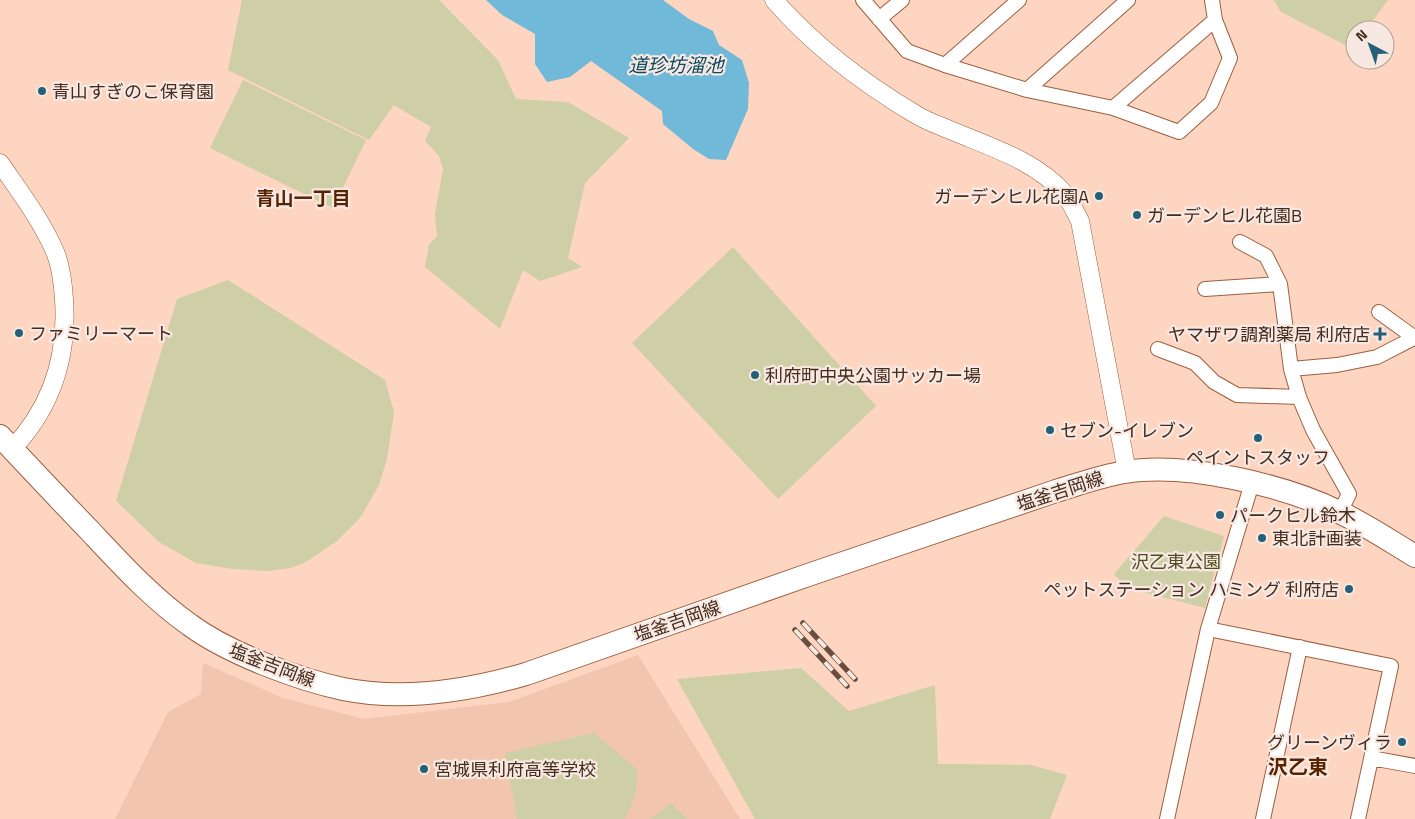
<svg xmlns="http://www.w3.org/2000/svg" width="1415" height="819" font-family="'Titillium Web','Noto Sans JP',sans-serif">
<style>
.built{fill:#f1c5ae}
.green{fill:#cecea7}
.water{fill:#71b9d8}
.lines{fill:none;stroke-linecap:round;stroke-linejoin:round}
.minor-casing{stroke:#9b5f3f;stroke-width:16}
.tertiary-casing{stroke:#9b5f3f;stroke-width:19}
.primary-casing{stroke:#9b5f3f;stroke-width:24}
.minor{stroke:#fff;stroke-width:14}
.tertiary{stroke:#fff;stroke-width:18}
.primary{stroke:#fff;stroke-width:22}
.rail-casing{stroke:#6a4d3d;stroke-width:5.5}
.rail{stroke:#f7e9e2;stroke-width:4;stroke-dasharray:11;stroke-linecap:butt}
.poi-dot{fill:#246078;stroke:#f7e9e2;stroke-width:2}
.labels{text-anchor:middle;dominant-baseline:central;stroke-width:4.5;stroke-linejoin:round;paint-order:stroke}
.poi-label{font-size:18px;fill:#452b1d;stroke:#f7e9e2;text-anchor:start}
.street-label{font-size:18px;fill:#452b1d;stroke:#f7e9e2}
.park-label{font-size:18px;fill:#4f4d1d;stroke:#f7e9e2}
.water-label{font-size:19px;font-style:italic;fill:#0d4a60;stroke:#f7e9e2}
.neighbourhood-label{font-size:19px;font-weight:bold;fill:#592300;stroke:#f7e9e2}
.quarter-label{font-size:20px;font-weight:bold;fill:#592300;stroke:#f7e9e2}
</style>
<rect width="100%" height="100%" fill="#fed5c0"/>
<path class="built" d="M638,655L740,819H115L168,712L201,694L203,663L283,698L364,719L509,702Z"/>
<path class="green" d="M242,0H439L498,60L516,99L568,102L629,138L585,183L568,258L582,267L540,281L523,270L500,329L425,267L429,245L437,236L435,214L443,169L439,156L425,141L431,127L394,105L369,140L228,70Z
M1274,0H1388L1366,30H1355V50L1281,12Z
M243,80L366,140L333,208L210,148Z
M733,247L876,406L778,499L632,343Z
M228,280L385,380L394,412L387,459L379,485L360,518L337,541L306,562L291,568L267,571L233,569L196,563L159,542L116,501L177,299Z
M1164,516L1224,536L1205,608L1127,588L1114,574Z
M801,668L849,711L935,685L938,764L1031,765L1067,775L1050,819H755L677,679Z
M594,733L637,769L636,793L625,819H517L505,753Z
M671,803L687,819H651Z"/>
<path class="water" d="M486,0H663L689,19L713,31L719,45L742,60L749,83L748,109L726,160L709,159L693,149L663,124L662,111L591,61L570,77L547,82L535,64V34L502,15Z"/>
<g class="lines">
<defs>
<path id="minor" d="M863,0L907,51L945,65L1027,90L1113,108L1179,132L1211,103L1230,58L1215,20L1212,0
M879,19L902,0
M945,65L1019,0
M1027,90L1128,0
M1113,108L1215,20
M1240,242L1266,256L1280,284L1291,369L1299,397L1313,430L1349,494L1340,512
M1205,289L1280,284
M1379,312L1415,338
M1158,349L1195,363L1214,382L1237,395L1299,397
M1291,369L1337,365L1377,357L1414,338
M1208,629L1391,666L1358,819
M1371,758L1415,766
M1167,819L1208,629L1252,483
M1263,819L1300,647"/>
<path id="tertiary" d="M774,0C814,46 863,83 915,114C926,121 938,125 950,130C990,147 1035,160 1065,194C1071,202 1075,212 1080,221L1127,472
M0,163C20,192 42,221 56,254C61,268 63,284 64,299C68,357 52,407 12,449"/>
<path id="primary" d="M0,436C30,468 60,500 91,532C122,565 153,599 190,625C213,642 237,653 264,664C289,674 315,683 343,689C403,701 468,691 526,674L811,574L1056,491C1079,484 1101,476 1125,472C1186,462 1284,485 1339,512C1365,524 1390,541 1415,556"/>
</defs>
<use href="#minor" class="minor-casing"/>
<use href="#tertiary" class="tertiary-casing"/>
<use href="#primary" class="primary-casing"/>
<use href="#minor" class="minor"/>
<use href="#tertiary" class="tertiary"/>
<use href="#primary" class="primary"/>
<defs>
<path id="rail" d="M803,623L855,679
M795,630L847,686"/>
</defs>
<use href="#rail" class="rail-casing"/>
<use href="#rail" class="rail"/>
</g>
<g class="poi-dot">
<circle cx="42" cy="91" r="5"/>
<circle cx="1099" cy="196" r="5"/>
<circle cx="1137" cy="215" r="5"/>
<circle cx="19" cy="333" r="5"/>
<path d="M1377.5 326.5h5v5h5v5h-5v5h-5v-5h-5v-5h5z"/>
<circle cx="755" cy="375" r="5"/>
<circle cx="1050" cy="430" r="5"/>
<circle cx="1258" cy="438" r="5"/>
<circle cx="1220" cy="515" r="5"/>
<circle cx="1262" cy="538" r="5"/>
<circle cx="1349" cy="589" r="5"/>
<circle cx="1402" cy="742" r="5"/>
<circle cx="424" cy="769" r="5"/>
</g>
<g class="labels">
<g class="poi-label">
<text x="52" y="91">青山すぎのこ保育園</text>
<text x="1089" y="196" text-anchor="end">ガーデンヒル花園A</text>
<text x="1147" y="215">ガーデンヒル花園B</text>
<text x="29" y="333">ファミリーマート</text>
<text x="1370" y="334" text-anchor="end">ヤマザワ調剤薬局 利府店</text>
<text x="765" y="375">利府町中央公園サッカー場</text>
<text x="1060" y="430">セブン-イレブン</text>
<text x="1258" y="457" text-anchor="middle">ペイントスタッフ</text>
<text x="1230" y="515">パークヒル鈴木</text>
<text x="1272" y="538">東北計画装</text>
<text x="1339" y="589" text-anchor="end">ペットステーション ハミング 利府店</text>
<text x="1392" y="742" text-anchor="end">グリーンヴィラ</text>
<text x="434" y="769">宮城県利府高等学校</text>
</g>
<g class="street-label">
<text transform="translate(1060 491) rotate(-18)">塩釜吉岡線</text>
<text transform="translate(677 621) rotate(-19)">塩釜吉岡線</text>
<text transform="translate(272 665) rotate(21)">塩釜吉岡線</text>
</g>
<g class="park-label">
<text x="1176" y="561">沢乙東公園</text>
</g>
<g class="water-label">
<text x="676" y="64">道珍坊溜池</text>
</g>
<g class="neighbourhood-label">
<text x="303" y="197">青山一丁目</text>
</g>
<g class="quarter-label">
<text x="1298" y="766">沢乙東</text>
</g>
</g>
<g transform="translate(1370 45) rotate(319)"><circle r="24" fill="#f7e9e2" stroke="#b09d93"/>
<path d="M0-4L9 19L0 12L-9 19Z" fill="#246078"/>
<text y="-8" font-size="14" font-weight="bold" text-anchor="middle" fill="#452b1d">N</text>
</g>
</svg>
